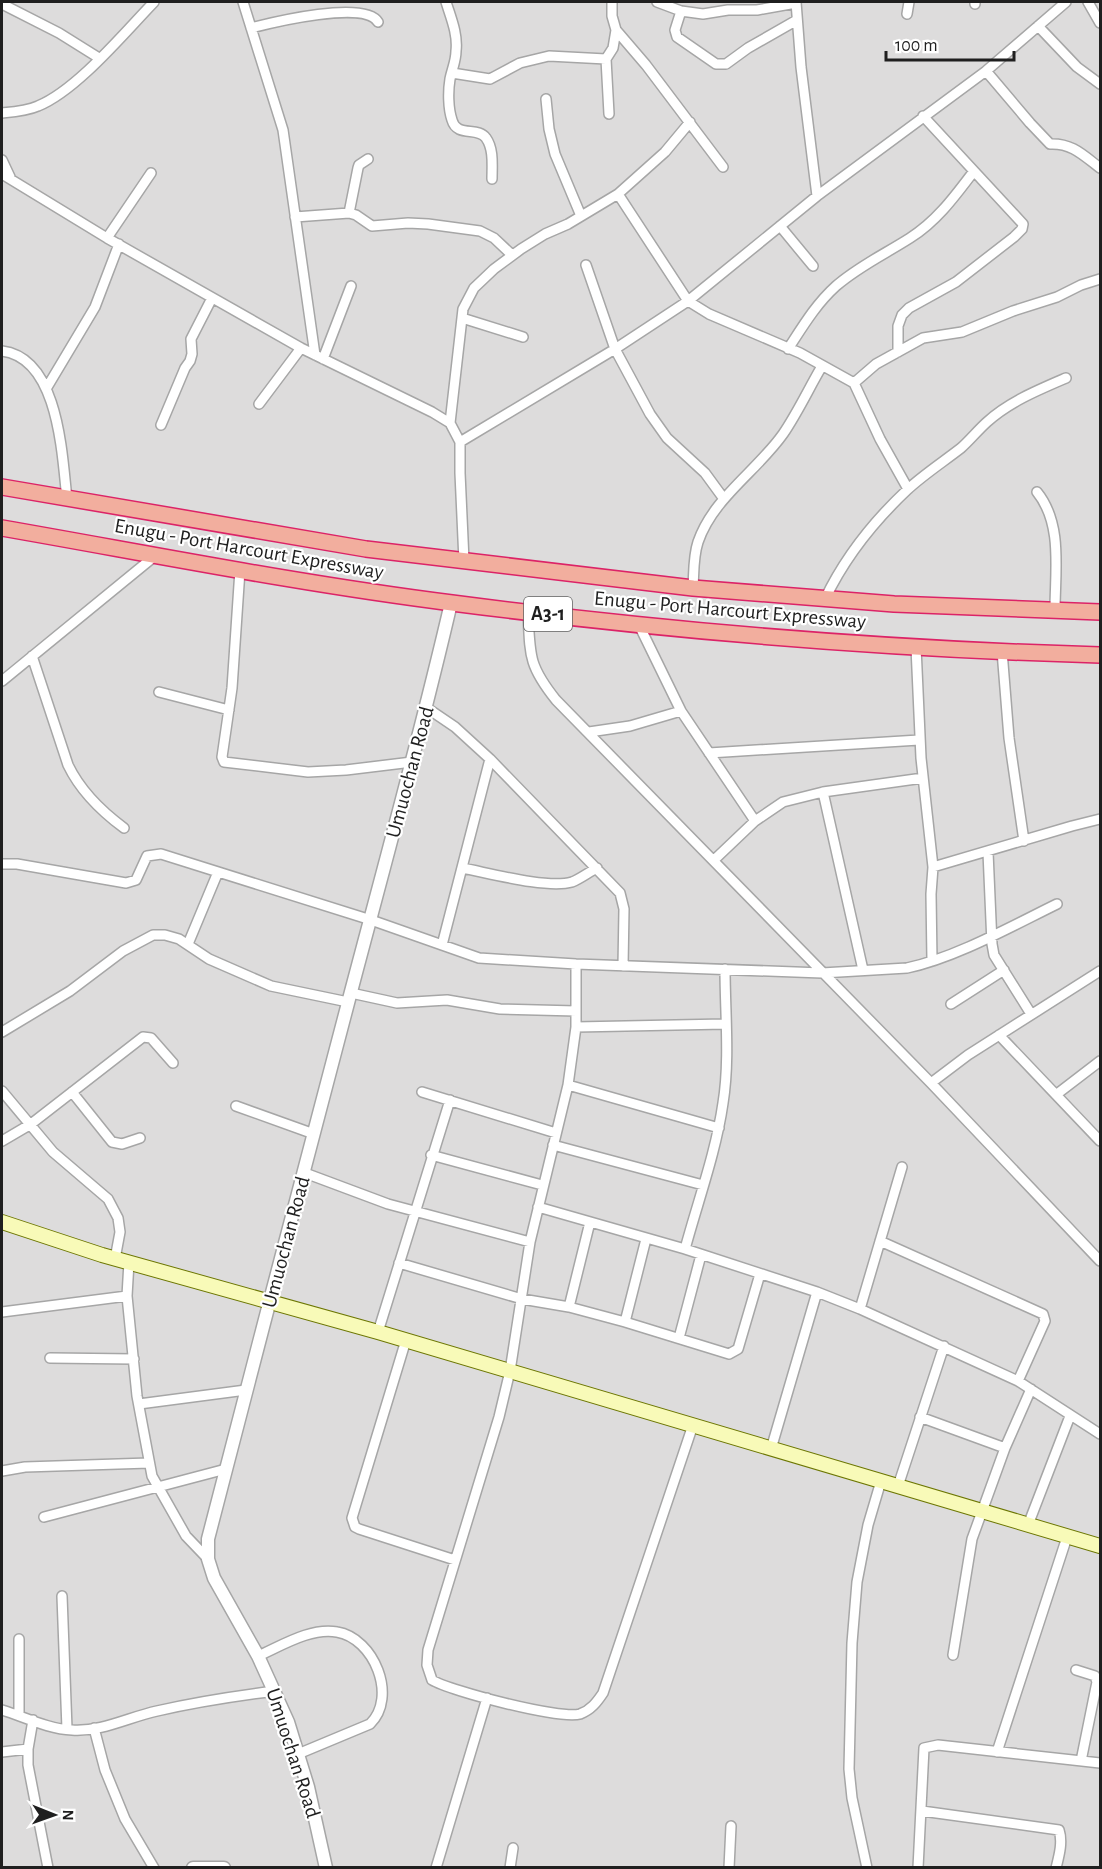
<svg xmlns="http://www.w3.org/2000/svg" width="1102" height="1869" font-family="'Alegreya Sans',sans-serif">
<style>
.residential{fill:#dddcdc}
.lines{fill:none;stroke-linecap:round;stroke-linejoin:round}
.minor-casing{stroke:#a6a6a6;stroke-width:12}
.tertiary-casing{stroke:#a6a6a6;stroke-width:15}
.secondary-casing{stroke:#6d7704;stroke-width:16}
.trunk-casing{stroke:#dc2367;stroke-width:18}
.minor{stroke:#fff;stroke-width:9}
.tertiary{stroke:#fff;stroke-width:12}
.secondary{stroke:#f8fab8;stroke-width:14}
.trunk{stroke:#f2ae9e;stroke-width:15}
.labels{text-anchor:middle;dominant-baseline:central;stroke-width:4.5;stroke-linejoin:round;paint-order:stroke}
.shield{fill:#fff;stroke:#626262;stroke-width:1.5}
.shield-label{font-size:20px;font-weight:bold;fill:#1f1f1f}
.street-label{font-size:21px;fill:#1f1f1f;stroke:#fff}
</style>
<rect width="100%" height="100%" fill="#f0ece5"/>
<path class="residential" d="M2,2H1100V1867H2Z"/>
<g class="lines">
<defs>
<path id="minor" d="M243,2L283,130L315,355
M446,2C451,18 458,34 456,51C456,61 452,69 450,79C448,91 448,108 452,120C457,138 478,126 486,138C494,149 492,166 492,179
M612,2V16L616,30L646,65L723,167
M657,2L681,11L703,14L728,10H757L796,3
M796,2L801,67L817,196
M975,2V4
M1088,2L1100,23
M2,4L59,33L99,58
M681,11L675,30L677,37L716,64H726L748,48L797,20
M907,14L909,2
M1038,26L1077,67L1100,84
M251,28C274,22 365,0 378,22
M986,71L1030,123L1050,144C1072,143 1083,155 1100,168
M452,73L490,79L520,63L549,56L606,59
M546,99L549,129L555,154L581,216
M2,113C13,112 27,111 38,106C77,90 124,33 154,2
M609,114L606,59L613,48L616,30
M2,160L10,177
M2,174L107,238L301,348L432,412L450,423L460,442V473L464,561
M618,194L688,301L709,314L800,353L854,383L880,439L908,489
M349,213L358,168L359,165L368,159
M295,217L349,213L356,215L372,226L408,223L428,224L480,231L494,238L512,255
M780,226L813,266
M107,238L151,173
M586,265L615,349L650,414L667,438L705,473L724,499
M462,318L523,337
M788,349C803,326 816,304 836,286C859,266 885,254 910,238C937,221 955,196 974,171
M2,351C59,358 62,455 67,499
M898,352V326L902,315L909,308L956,282L1014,237L1022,229L1023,224L923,116
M323,359L351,286
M854,383L876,364L923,338L962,332L1013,311L1057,297L1081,285L1100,279
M46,389L95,307L119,244
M259,404L301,348
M450,423L463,309L474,288L494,269L521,249L545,234L568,224L618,194L665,152L690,122
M161,425L185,368L190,361L192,354L191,339L212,298
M460,442L615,349L688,301L817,196L986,71L1066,2
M1037,492C1063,524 1055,571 1055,610
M240,570L232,688L222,757L224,762L308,772L346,770L412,762
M693,588C694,573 693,557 698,542C713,498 757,471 783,434C798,412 809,388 822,366
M825,599C845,557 873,522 907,490C923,475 943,462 961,448C970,440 978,430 987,422C1009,402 1038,390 1066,378
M528,611C530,655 528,665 556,700L931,1083L1100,1261
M639,625L681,711L755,821
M916,647L921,758L933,867L931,894L932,961
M1002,651L1009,738L1024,841
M32,656L68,765C80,790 101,811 124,828
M2,681L156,555
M159,692L229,710
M427,708L455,727L490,759L620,893L624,909L623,966
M589,732L630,726L681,711
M709,753L919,740
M823,792L863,970
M988,852L992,944L994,955L1031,1014
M714,860L755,821L783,802L823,792L923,778
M2,864H17L126,883L136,880L147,856L161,854L371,920L479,958L576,964L822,973L907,968C955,958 1012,926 1057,904
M933,867L1072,826L1100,819
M462,868C489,873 547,889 572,882C580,879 589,872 597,868
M188,944L218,872
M442,945L490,759
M576,964V1027L568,1085L530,1242L510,1371L499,1417L428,1650L427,1665L432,1680C450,1691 561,1720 580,1714C591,1710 597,1702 603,1693L693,1425
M351,993L397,1003L447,1000L500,1009L576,1011
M951,1004L1004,970
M576,1027L725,1024
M2,1032L70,991L123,951L153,935H165L179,939L209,959L271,986L348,1002
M999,1035L1100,1141
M931,1083L968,1055L1100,971
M568,1085L719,1128
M2,1091L53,1152L108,1199L118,1218L120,1232L115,1259
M72,1092L112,1142L122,1144L140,1138
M422,1092L556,1133
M1057,1094L1100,1061
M236,1106L314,1134
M2,1141L31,1124L143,1037L151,1038L173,1063
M553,1145L703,1185
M431,1155L542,1185
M305,1173L388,1204L530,1242
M538,1207L685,1249L817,1292L860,1309L1018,1381L1100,1434
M880,1241L1043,1314L1045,1321L1018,1381
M685,1249C698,1201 716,1152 723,1103C730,1060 725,1012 725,969
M129,1262L127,1296L137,1396L152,1476L186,1536L208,1559
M399,1263L522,1299L569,1307L625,1322L729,1354L738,1349L760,1274
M569,1307L590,1222
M860,1309L902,1167
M2,1312L127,1296
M625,1322L646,1239
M378,1332L450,1100
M679,1338L701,1255
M406,1340L352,1518L355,1527L359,1529L455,1560
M50,1358L134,1359
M139,1404L246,1390
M920,1417L1005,1448
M771,1449L817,1292
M2,1471L25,1467L149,1463
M898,1486L944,1346
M44,1517L226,1469
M1028,1525L1070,1416
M62,1596L67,1729
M953,1655L972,1539L1005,1448L1031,1389
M258,1656C281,1646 311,1627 337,1632C374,1638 398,1697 370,1724L298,1754
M1076,1670L1095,1676L1097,1682L1081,1761
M2,1710C25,1717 48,1729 72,1730C102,1732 129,1717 157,1711C196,1702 235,1696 275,1691
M19,1715V1639
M33,1720L28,1749V1765L48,1868
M94,1728L105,1770L125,1819L154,1868
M2,1752L28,1749
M997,1752L1067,1537
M922,1811L1059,1830C1063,1842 1059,1856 1056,1868
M436,1868L487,1698
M510,1868L513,1848
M729,1868L731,1826
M867,1868L852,1798L849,1769L852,1643L857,1582L868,1525L881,1481
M918,1868L924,1748L938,1745L1100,1763"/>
<path id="tertiary" d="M193,1868H224
M326,1868L308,1787L288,1722L258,1656L214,1578L208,1559V1539C254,1360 301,1182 348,1003C383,870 420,737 451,603"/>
<path id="secondary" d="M2,1222L102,1255L378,1332L1100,1546"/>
<path id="trunk" d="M2,487L366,549L693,588L894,604L1100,612
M2,528C151,554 301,584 452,603C667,631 883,649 1100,655"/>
</defs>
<use href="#minor" class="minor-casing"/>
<use href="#tertiary" class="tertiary-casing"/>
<use href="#secondary" class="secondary-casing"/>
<use href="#trunk" class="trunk-casing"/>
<use href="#minor" class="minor"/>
<use href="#tertiary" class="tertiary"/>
<use href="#secondary" class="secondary"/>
<use href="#trunk" class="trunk"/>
</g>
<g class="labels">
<rect class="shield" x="524" y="597" width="48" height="34" rx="4.5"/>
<g class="shield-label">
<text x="548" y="614">A3-1</text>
</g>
<g class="street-label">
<text transform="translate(249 549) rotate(10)">Enugu - Port Harcourt Expressway</text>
<text transform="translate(730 610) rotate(5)">Enugu - Port Harcourt Expressway</text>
<text transform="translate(410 772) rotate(-75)">Umuochan Road</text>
<text transform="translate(286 1242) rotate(-75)">Umuochan Road</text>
<text transform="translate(293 1753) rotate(72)">Umuochan Road</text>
</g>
</g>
<rect width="1102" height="1869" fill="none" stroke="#1f1f1f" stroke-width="6"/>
<g transform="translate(54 1815) rotate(91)" stroke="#ffffff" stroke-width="4.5" paint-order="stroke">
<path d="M0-4.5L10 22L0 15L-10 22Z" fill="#1f1f1f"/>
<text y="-9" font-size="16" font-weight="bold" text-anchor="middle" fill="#1f1f1f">N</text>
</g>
<path d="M886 51v9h128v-9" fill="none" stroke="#1f1f1f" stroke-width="3"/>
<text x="895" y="51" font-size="18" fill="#1f1f1f" stroke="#ffffff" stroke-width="4.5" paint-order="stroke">100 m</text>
</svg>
